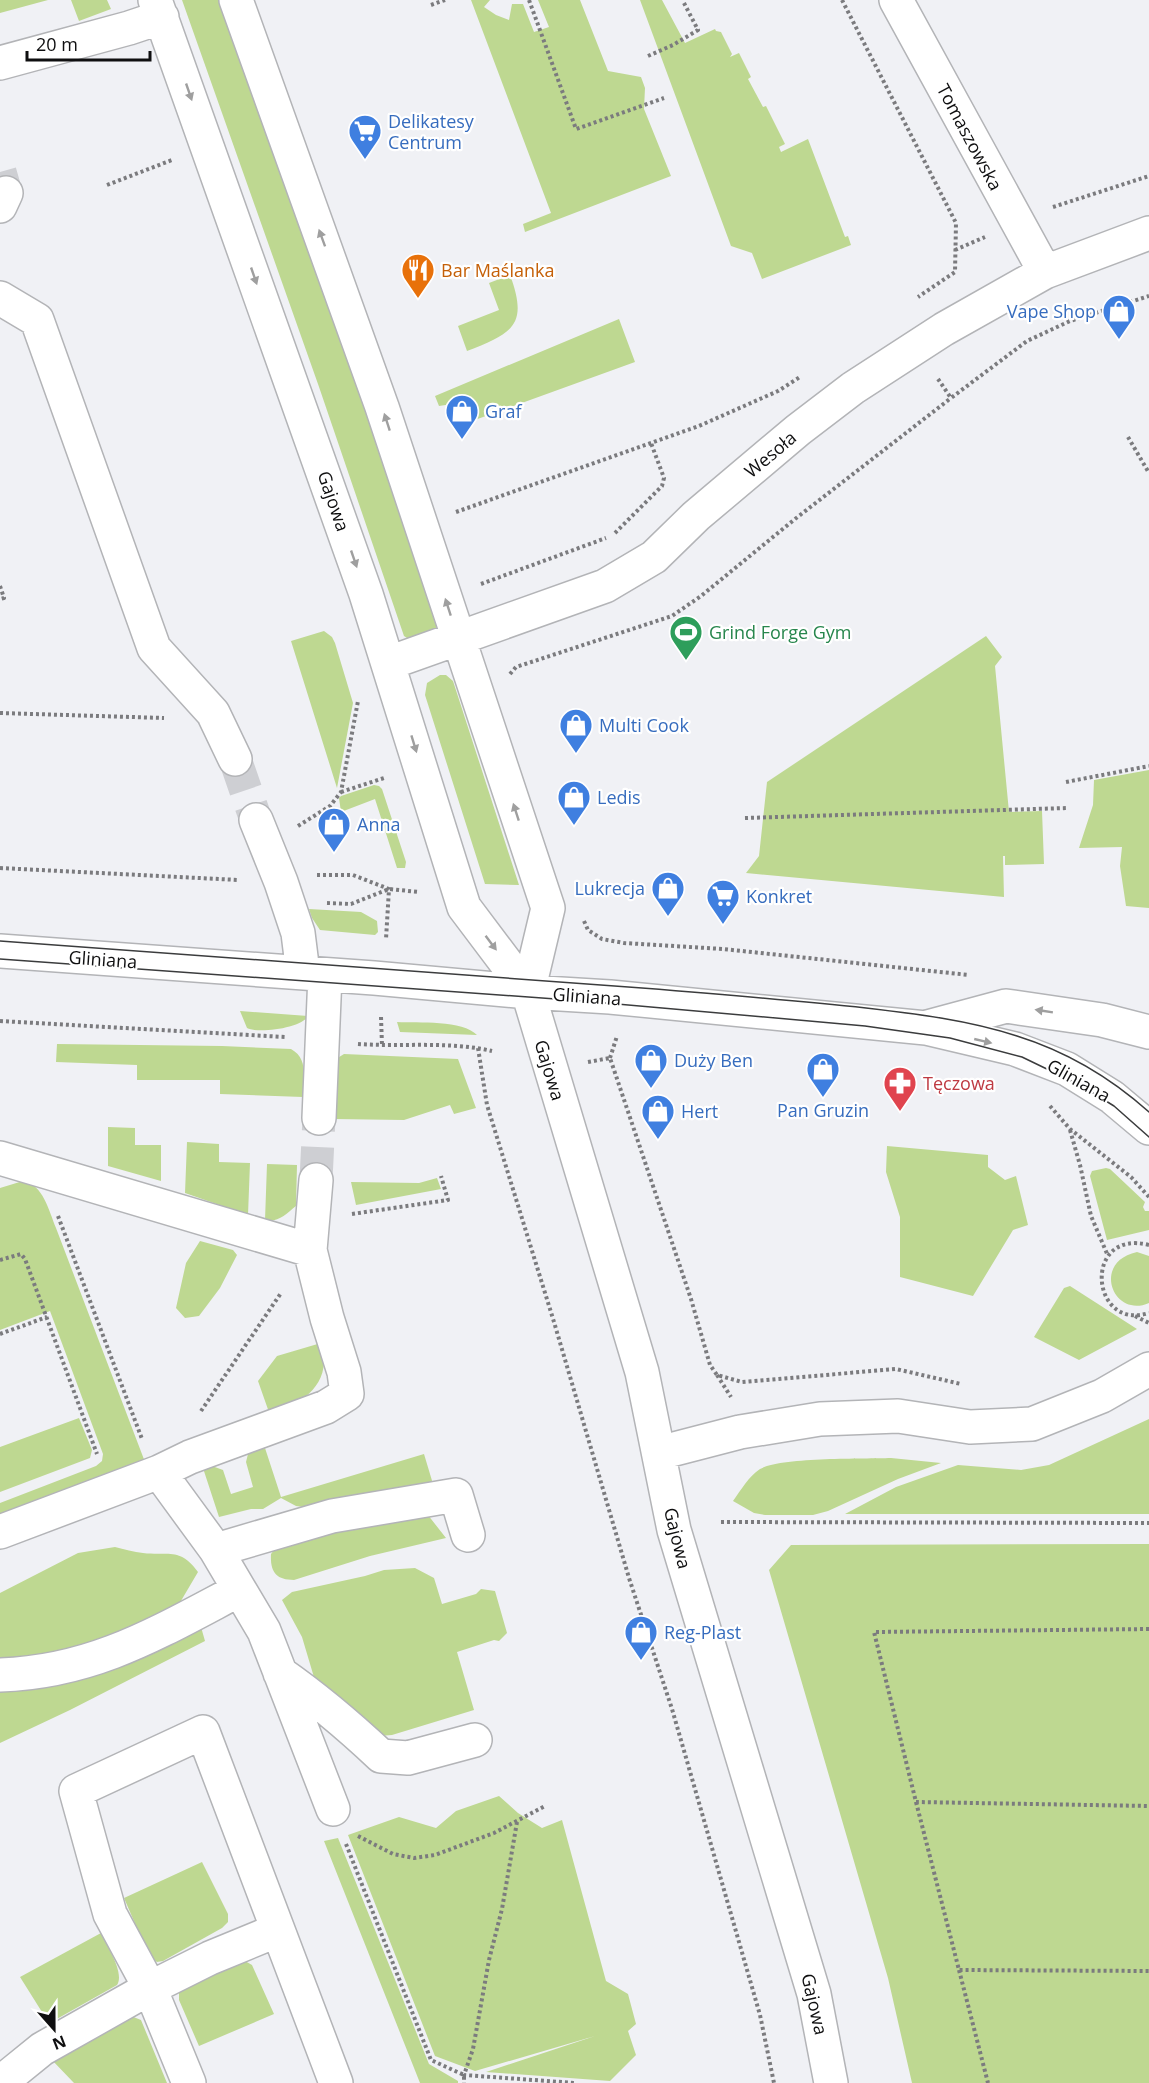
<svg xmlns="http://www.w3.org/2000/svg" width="1149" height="2083" font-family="'Open Sans',sans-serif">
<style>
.green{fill:#bed891}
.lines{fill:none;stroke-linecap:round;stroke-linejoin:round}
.minor-tunnel{stroke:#cecfd3;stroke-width:33;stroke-dasharray:33 16;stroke-linecap:butt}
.minor-casing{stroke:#b3b4b7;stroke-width:36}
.path{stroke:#7b7b7e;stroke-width:4;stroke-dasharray:3 3;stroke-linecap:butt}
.minor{stroke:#fff;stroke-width:33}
.tram{stroke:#3b3c3d;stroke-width:1.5}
.oneway{fill:#9f9f9f}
.labels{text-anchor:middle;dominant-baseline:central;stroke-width:4.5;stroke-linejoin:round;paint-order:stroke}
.shop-label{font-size:18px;fill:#366cbe;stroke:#fff;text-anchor:start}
.street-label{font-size:18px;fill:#0f0f10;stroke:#fff}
.food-label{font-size:18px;fill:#c56008;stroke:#fff;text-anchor:start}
.leisure-label{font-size:18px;fill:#27864d;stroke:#fff;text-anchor:start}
.health-label{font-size:18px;fill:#be3a42;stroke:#fff;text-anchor:start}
</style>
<rect width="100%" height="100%" fill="#f0f1f5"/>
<path class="green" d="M0,0H48L0,13Z
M71,0H107L111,9L79,21Z
M182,0H220L294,201L393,488L437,625L435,632L410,640L404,636L318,384Z
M471,0H490L484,7L496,15L509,20L512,4H523L534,32L549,27L538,0H580L608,71L641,77L645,88L644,109L671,176L525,232L523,224L551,213Z
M640,0H662L685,43L715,29L716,31L721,32L732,54L730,57L739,53L751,77L748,79L763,107L766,106L785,144L779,147L781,152L808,139L845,237L848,236L851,245L762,279L752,253L731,246Z
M510,275C529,326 512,333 467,351L458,326L499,310L489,283Z
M619,319L635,362L472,421L465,402L439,406L435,396Z
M324,631L332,637L335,643L353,703L337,788L291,641Z
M986,636L1002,657L995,666L1009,812L1042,811L1044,864L1005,865V856H1003L1004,897L746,873L759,856L767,782Z
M440,675H446L453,681L519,885L485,884L425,695L427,683Z
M1149,770V908L1126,906L1120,866L1122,847L1079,848L1093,805L1094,780Z
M374,785L379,786L382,789L406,862L405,868H397L375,799L341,812L339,798L341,796Z
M309,909L361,912L377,921L378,932L375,935L320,930L312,918Z
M240,1011L308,1016C302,1028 258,1034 247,1028Z
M397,1022C418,1023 463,1020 477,1035L400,1032Z
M57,1044L222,1046L291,1049C309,1059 303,1078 303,1097L220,1094V1080H137V1065L56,1062Z
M344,1054L458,1059L476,1108L454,1114L450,1105L404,1120L334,1119L336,1059Z
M108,1127L135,1128V1145H161V1181L108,1166Z
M187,1142L219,1144V1162L250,1163L248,1215L185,1193Z
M887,1146L988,1155V1167L1005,1180L1016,1176L1028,1225L1013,1230L973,1296L900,1277V1217L886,1172Z
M267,1164L297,1165L296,1206C286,1214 278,1223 265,1220Z
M1106,1168L1110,1169L1145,1202L1143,1207L1145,1211H1149V1230L1107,1240L1090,1176L1092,1171Z
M437,1178L441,1189L356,1205L351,1182L419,1183Z
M23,1181C43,1184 49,1211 56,1228L145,1462L0,1524V1503L96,1466L102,1461L103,1454L50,1311L0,1330V1188Z
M200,1241L233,1250L237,1255L220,1288L199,1316L185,1318L176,1308L186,1263Z
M1137,1252L1149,1256V1303C1113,1319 1091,1262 1137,1252Z
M1070,1286L1137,1329L1079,1360L1034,1337L1064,1288Z
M321,1343C322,1349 325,1356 324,1362C323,1393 293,1405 271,1418L258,1381L277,1356Z
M79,1418L92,1450L90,1458L0,1492V1447Z
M1149,1419V1514H845L896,1487L958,1465L1021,1470L1049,1465Z
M265,1448L281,1497L424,1454L433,1484L311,1508L296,1506L281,1498L263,1509H251L219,1517L201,1462L223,1470L231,1494L253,1487L246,1462L248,1454Z
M891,1458L941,1463L898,1479L828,1511L813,1515H765L754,1513L733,1501C741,1490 749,1476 760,1469C781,1457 863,1459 891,1458Z
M424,1510L446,1538L370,1556L294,1580C276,1580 270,1572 271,1554L278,1545Z
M1149,1544V2083H912L888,1978L769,1570L791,1545Z
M115,1547C124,1549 134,1552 143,1553C169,1556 180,1547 198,1572L175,1611L201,1627L205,1641L70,1710L0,1743V1593L78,1553Z
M415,1568L434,1578L442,1604L476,1594L481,1589L495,1591L507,1633L499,1641L494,1640L457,1652L474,1710L392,1735L379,1736L316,1684L302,1637L282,1600L292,1592L365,1576L384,1570Z
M499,1796L518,1813L542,1828L562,1820L606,1981L628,1994L636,2024L628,2031L636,2055L610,2081L486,2072L595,2036L475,2071L435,2056L348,1835L399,1817L436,1828L456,1811Z
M338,1838L429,2064L458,2081V2083H420L324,1841Z
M202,1862L228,1914V1922L222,1928L163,1961L157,1962L149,1956L124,1898Z
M101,1933C107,1946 125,1973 117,1985L55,2020H47L20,1977Z
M245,1961L252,1965L274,2014L199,2046L179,2000V1991L183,1987Z
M131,2016L141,2020L167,2083H74L51,2059Z"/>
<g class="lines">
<path class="minor-tunnel" d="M0,172L6,193
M235,759L256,820
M316,1180L319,1118"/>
<defs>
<path id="minor" d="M155,0L366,594L464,907L528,992L642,1372L674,1530L814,1994L831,2083
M236,0L382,407L548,908L528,992
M896,0L1045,272
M0,63L129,28L162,17
M0,206L6,193
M0,298L37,320L154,648L213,713L235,759
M389,663L605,586L654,557L696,516L798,430L853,388L944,329L1045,272L1149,233
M256,820L281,882L298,933L303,973
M0,951L374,978L528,992L610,997L926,1028L1015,1049L1067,1069L1112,1097L1149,1128
M928,1027L1006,1006L1102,1020L1149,1032
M319,1118L325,975
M0,1158L310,1250
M659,1453L740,1432L820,1419L898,1416L970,1427L1032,1424L1102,1396L1149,1369
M159,1472L216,1550L332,1516L456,1495L468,1535
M0,1532L159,1472L190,1457L326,1407L347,1394L344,1372L327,1318L310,1250L316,1180
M216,1550L264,1631L333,1809
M280,1673C316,1698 349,1726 381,1756L408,1758L475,1740
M0,1675C94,1672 159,1632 239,1590
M5,2079L42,2049L150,1988L210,1958L278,1930
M189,2083L150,1988L110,1914L76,1791L203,1732L336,2083"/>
</defs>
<use href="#minor" class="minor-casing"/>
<path class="path" d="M529,0L576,129L664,98
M842,0L956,223L955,272L918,297
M431,5L445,0
M648,56L673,45L698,30L684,3
M107,185L172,160
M1053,207L1149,176
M955,250L985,237
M938,379L951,398L1027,341L1070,321L1149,296
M1128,437L1149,473
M456,512L699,426L778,391L800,377
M615,533L662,486L664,478L651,443
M481,584L606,538
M0,586L4,598L0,599
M510,674L516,667L672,616L701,596L795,519L951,398
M0,713L164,718
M1066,782L1149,766
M341,792L384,778
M745,818L1067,808
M298,826L330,806L341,792L358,701
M0,868L239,880
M317,875H353L389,889L386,939
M327,903L351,904L389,889L419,892
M584,921L588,930L602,939L624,943L723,949L969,975
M381,1017L382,1045
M0,1021L285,1037
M358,1044C402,1047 449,1041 492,1051
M478,1048L487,1105L554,1322L629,1578L672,1709L760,2015L774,2083
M610,1058L617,1036
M588,1062L610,1058L691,1299L710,1365L717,1375L742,1382L896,1369L961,1384
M1050,1106L1070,1129L1131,1177L1149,1197
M1070,1130L1080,1165L1091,1216L1108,1256
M352,1214L448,1200L441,1176
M58,1216L142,1439
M1149,1245C1082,1228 1090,1332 1149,1313
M0,1260L21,1254L25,1259L97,1454
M1135,1316L1149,1323
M0,1334L47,1317
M717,1375L731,1397
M201,1411L281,1293
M721,1522L1149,1523
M1149,1629L874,1632L916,1802L1149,1806
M916,1802L959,1970L1149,1971
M517,1822L502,1909L489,1960L473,2049L464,2075L575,2083
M358,1836L393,1854L414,1858L435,1855L494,1833L545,1806
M346,1844L431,2060L464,2075V2083
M959,1970L988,2083"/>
<use href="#minor" class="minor"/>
<path class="tram" d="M0,941C214,956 428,971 642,988C717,994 792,1000 866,1008C917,1014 968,1020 1017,1036C1065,1051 1111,1078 1149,1112
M0,959L583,1001L865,1026L950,1038L1022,1057L1080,1085L1114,1106L1149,1137"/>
</g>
<defs><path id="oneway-solid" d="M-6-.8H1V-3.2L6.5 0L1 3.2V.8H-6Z" transform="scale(1.5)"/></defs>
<g class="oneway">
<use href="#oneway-solid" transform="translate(189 92) rotate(71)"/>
<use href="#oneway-solid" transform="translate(322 238) rotate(-110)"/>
<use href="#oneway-solid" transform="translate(254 276) rotate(71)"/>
<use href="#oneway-solid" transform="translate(387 422) rotate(-108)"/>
<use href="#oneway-solid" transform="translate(354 559) rotate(71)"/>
<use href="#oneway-solid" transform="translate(448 607) rotate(-108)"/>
<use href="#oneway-solid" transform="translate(414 744) rotate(73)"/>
<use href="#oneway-solid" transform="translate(516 812) rotate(-108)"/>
<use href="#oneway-solid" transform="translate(491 943) rotate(53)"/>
<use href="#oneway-solid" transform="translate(1044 1011) rotate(-171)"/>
<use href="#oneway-solid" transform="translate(983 1041) rotate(13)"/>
</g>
<defs>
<symbol id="supermarket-pin" viewBox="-11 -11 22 30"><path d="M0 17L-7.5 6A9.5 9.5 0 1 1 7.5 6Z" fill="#3f7fe0" stroke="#fff"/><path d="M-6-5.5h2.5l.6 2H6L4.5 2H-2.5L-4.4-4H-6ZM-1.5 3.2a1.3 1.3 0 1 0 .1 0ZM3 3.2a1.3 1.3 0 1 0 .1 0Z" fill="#fff"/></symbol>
<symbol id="restaurant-pin" viewBox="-11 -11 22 30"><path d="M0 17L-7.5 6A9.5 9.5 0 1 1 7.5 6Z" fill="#e8710a" stroke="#fff"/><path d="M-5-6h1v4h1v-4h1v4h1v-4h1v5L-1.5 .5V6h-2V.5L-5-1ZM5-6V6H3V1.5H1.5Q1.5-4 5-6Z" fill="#fff"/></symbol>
<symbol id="shop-pin" viewBox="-11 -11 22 30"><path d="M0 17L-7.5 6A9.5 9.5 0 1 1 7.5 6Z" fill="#3f7fe0" stroke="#fff"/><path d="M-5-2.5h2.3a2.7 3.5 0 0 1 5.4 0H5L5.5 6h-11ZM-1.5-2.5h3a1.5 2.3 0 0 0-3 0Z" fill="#fff"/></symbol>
<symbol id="stadium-pin" viewBox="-11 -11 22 30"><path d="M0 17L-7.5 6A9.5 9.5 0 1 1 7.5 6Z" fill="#2e9e5b" stroke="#fff"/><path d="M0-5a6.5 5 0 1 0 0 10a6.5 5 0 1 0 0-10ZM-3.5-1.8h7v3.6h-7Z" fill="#fff"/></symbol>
<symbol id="pharmacy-pin" viewBox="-11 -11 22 30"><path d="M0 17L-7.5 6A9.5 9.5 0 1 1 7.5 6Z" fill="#e0444e" stroke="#fff"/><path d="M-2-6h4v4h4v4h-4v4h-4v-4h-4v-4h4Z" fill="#fff"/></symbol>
</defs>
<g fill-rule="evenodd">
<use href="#supermarket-pin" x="346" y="112" width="38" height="52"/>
<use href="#restaurant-pin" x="399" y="251" width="38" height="52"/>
<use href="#shop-pin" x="1100" y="292" width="38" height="52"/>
<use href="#shop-pin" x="443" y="392" width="38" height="52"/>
<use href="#stadium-pin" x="667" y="613" width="38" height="52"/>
<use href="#shop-pin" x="557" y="706" width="38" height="52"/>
<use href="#shop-pin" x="555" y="778" width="38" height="52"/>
<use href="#shop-pin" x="315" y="805" width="38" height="52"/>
<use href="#shop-pin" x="649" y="869" width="38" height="52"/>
<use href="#supermarket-pin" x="704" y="877" width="38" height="52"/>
<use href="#shop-pin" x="632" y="1041" width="38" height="52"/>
<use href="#shop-pin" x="804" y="1050" width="38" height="52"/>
<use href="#pharmacy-pin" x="881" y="1064" width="38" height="52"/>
<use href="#shop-pin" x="639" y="1092" width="38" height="52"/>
<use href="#shop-pin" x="622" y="1613" width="38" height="52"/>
</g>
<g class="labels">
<g class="shop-label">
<text x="388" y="121">Delikatesy<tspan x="388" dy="21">Centrum</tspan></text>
<text x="1096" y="311" text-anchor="end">Vape Shop</text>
<text x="485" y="411">Graf</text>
<text x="599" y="725">Multi Cook</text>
<text x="597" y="797">Ledis</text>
<text x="357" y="824">Anna</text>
<text x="645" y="888" text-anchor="end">Lukrecja</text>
<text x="746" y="896">Konkret</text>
<text x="674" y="1060">Duży Ben</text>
<text x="823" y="1110" text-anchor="middle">Pan Gruzin</text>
<text x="681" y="1111">Hert</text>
<text x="664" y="1632">Reg-Plast</text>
</g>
<g class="street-label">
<text transform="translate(970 137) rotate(62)">Tomaszowska</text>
<text transform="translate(770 454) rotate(-40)">Wesoła</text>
<text transform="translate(334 501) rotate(71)">Gajowa</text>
<text transform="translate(103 959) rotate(4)">Gliniana</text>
<text transform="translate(587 996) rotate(4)">Gliniana</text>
<text transform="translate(550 1070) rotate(73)">Gajowa</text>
<text transform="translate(1079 1080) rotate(29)">Gliniana</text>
<text transform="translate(678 1538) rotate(76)">Gajowa</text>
<text transform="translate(815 2004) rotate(77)">Gajowa</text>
</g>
<g class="food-label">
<text x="441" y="270">Bar Maślanka</text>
</g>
<g class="leisure-label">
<text x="709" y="632">Grind Forge Gym</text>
</g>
<g class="health-label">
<text x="923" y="1083">Tęczowa</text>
</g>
</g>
<g transform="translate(54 2029) rotate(159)" stroke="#ffffff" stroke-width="4.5" paint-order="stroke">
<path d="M0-4.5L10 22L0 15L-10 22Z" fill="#0f0f10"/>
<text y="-9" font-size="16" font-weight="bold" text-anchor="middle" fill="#0f0f10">N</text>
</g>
<path d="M27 51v9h123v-9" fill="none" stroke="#0f0f10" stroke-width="3"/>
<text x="36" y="51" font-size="18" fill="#0f0f10" stroke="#ffffff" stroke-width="4.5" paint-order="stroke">20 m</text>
</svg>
